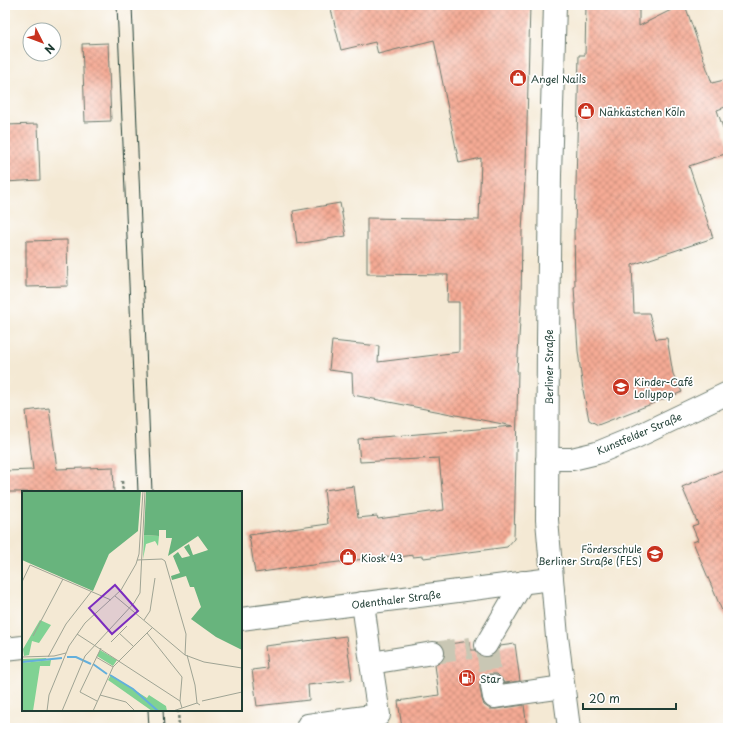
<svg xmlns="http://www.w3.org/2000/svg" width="733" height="733" font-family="'Playpen Sans',sans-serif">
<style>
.building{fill:url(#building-cross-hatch)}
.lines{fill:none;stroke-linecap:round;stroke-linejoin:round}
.minor-tunnel{stroke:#c9c7b4;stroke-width:22;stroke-dasharray:22 11;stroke-linecap:butt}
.minor-casing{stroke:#6a796c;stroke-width:24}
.major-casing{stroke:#6a796c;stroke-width:24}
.path{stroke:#6a796c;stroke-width:2.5;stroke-dasharray:3 3;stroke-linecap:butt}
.minor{stroke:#fff;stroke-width:22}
.major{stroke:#fff;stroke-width:22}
.tram{stroke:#1f3d34;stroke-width:1}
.labels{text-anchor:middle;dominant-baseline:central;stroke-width:3.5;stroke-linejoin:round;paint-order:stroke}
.poi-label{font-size:10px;fill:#1f3d34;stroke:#fff;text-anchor:start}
.street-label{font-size:10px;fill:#1f3d34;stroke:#fff}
.inset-river{fill:none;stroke:#63afdc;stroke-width:2}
.inset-road{fill:none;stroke:#9fa494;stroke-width:1}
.view{fill:#7b2cbf;fill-opacity:0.15;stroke:#7b2cbf;stroke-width:2}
.inset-edge{fill:none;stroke:#1f3d34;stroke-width:2}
</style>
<defs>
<pattern id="building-cross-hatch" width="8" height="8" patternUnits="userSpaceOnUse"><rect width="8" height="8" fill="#f5aa94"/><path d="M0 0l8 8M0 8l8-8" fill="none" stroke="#c68c7a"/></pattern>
</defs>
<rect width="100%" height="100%" fill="#fff"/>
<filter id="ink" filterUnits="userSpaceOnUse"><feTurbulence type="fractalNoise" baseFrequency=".025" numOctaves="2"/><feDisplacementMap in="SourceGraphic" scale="8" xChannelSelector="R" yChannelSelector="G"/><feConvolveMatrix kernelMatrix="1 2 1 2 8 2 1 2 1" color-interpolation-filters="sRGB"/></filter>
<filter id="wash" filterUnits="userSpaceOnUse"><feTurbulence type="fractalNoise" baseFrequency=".012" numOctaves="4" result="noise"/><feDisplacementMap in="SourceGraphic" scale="16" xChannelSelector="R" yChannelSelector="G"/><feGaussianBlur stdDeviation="0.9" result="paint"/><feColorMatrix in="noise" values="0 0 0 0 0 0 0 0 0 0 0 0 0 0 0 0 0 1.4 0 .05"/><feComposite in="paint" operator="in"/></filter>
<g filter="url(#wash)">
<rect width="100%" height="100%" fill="#f4e9d4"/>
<g id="blocks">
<path class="building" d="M330,5H530L526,163L522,231L521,304L517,371H518L514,539L507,547L424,558L423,556L413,557V555L400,557L399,555L296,567L255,573L249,535L328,524L324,490L354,486L358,518L377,516L378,519L444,510L439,458L360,462L358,439L513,426L353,395L352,373L329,370L332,341L379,346L378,362L459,352V302H447L448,275L367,274V218L479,220L481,158L459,163L434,40L378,54L375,42L341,50Z
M586,5H639V26L681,5H685L712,83L728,79V106L717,110L728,143V153L689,166L713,238L632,265L634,313H649L656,339L667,338L673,374L682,392L598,425L589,420L583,390L578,351L574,287H575L574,229H575L579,55H585Z
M108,43L111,121L85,122L82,44Z
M38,124L40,180L5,182V158H7L6,125Z
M340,203L346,236L297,244L293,211Z
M67,240L68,286L26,287V241Z
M49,408L57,469L113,467L114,492H5V471L33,470L26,411Z
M728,468V625L693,542L698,540L692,526L698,524L682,487Z
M346,636L352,680L308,685L309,700L257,706L252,670L267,668L265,646Z
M470,641L471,650H475L479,656L486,657L492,656L497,651L500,646L515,644L520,681L504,683L501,678L497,674H489L484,677L480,681V688L482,699L484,705L490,709H496L524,705L527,728H402L398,701L439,695L435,665L441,662L445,657V651L442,645Z"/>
</g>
</g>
<g filter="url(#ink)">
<use href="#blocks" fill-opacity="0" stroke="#6a796c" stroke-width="1"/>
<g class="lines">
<path class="minor-tunnel" d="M487,648L492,686
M433,653L471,648"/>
<defs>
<path id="minor" d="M363,603L371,663L433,653
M486,645L523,582
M492,686L494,697L563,687
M308,725L379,715L371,663"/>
<path id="major" d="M555,5L550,175L548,342L547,520L557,637L569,728
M547,459H572L597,453L636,437L728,393
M241,619L551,579
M5,649L23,647"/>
</defs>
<use href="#minor" class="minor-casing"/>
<use href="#major" class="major-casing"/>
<path class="path" d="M122,481L123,492
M178,710L179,728"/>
<use href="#minor" class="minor"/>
<use href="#major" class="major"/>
<path class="tram" d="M117,5L138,492
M132,5L152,492
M148,710L149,728
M163,710L164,728"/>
</g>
</g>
<defs>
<symbol id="shop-disc" viewBox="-11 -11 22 22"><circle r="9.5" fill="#c8321e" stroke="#fff"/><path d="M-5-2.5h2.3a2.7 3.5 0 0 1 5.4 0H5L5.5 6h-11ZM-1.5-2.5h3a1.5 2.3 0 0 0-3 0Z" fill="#fff"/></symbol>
<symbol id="school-disc" viewBox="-11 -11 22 22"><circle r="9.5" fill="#c8321e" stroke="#fff"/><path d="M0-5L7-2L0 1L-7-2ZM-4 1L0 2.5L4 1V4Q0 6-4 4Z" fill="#fff"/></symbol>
<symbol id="fuel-disc" viewBox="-11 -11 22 22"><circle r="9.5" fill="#c8321e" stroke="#fff"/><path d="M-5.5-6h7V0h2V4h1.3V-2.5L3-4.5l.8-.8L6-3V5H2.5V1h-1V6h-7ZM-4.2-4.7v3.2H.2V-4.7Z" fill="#fff"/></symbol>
</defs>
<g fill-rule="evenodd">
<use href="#shop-disc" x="508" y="68" width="20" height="20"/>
<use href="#shop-disc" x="576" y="101" width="20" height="20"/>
<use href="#school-disc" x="611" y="377" width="20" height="20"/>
<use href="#school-disc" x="645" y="544" width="20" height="20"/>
<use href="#shop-disc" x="338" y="547" width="20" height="20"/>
<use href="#fuel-disc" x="457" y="668" width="20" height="20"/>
</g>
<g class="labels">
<g class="poi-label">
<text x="531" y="78">Angel Nails</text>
<text x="599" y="111">Nähkästchen Köln</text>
<text x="634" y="381">Kinder-Café<tspan x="634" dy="12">Lollypop</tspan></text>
<text x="642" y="548" text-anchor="end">Förderschule<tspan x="642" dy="12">Berliner Straße (FES)</tspan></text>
<text x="361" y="557">Kiosk 43</text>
<text x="480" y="678">Star</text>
</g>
<g class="street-label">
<text transform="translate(548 367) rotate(-90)">Berliner Straße</text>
<text transform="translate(639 433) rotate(-23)">Kunstfelder Straße</text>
<text transform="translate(396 599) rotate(-7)">Odenthaler Straße</text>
</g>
</g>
<g transform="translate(22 491)">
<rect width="220" height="220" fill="#f4e9d4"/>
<path d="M122,44L137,45L136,55L133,50L124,53L121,68ZM18,129L29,134L17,152L10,150L7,164L2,165L1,158ZM24,167L25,169L0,172V168Z" fill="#80d293"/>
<path d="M0,0H119L116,40L87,63L71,100L0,69ZM124,0H220V159L194,146L169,128L179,116L172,96H168L164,85L150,89L149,85L158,82L151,65L156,61L160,67L168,65L162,56L167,53L171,64L186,59L176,45L146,65L150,47H144V39H137V45L122,44Z" fill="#68b47d"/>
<path d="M78,159L95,169L91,175L75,165ZM89,184L125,207L127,204L144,215L145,220H130L86,189Z" fill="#80d293"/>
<path d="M29,169L28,175H18L11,220H0V172Z" fill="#80d293"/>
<path class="inset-river" d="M45,166H54L69,173M0,171L40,167M71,173L85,183M88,184L111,198L136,220"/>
<path class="inset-road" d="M115,69L140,68L143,70L164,143L163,164M0,91L8,74L89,109M93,105L163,164L182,171L220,177M122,129L128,120L133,87M97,142L111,155M125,142L160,186L158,210L160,217M55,143L158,210M11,145L41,88M89,151L105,135M165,164L173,194L175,212L178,214M0,166L32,165L44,162M26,166L44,133L69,101M74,166L91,176M78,204L104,211L113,220M75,210L58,201L79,157M180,210L220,201M25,220L27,204L47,155L63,132L99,99L114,73L117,63L121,0M40,220L63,165L112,112L118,102L123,0M71,220L91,176L130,137M151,220L175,212"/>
<path class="view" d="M93,94L116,120L90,143L67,117Z"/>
<rect width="220" height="220" class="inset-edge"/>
</g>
<rect width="733" height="733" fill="none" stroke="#fff" stroke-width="20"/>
<g transform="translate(42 42) rotate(132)"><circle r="19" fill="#ffffff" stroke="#a5b1ae"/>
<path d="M0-3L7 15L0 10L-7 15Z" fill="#c8321e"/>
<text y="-6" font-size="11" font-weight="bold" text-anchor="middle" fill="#1f3d34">N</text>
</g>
<path d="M583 703v6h93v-6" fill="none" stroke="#1f3d34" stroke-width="2"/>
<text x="589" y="703" font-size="12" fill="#1f3d34" stroke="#ffffff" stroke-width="3" paint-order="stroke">20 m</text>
</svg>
